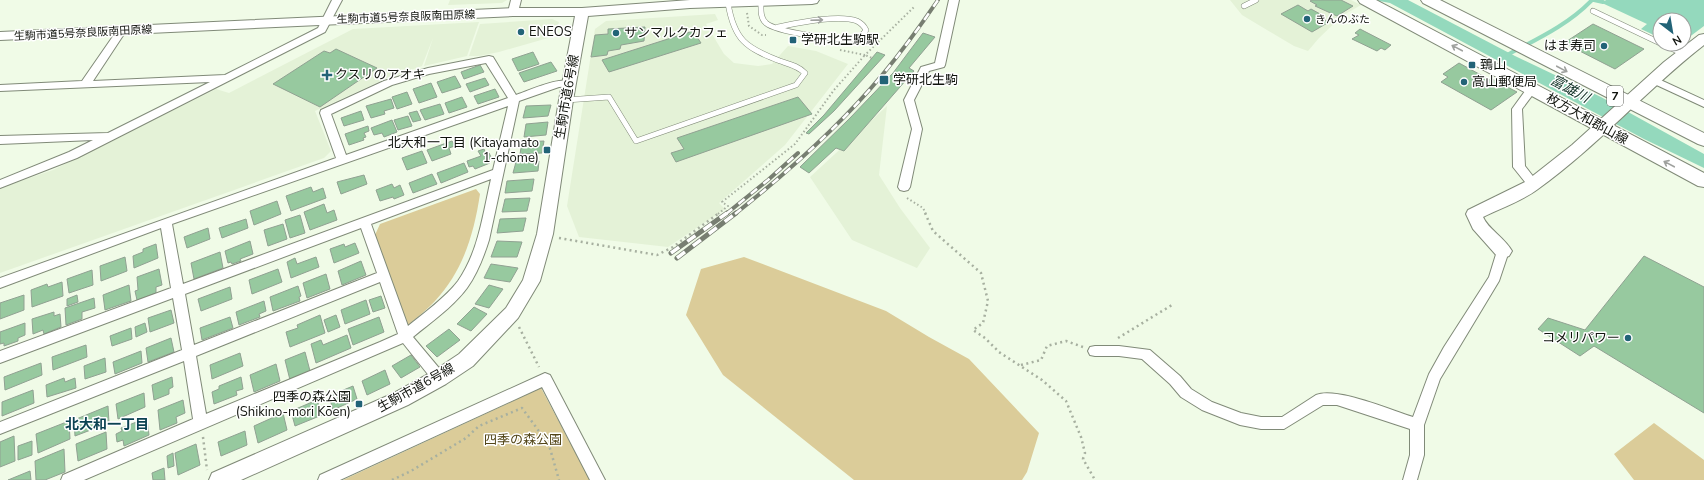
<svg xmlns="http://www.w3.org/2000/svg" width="1704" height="480" font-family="'Nunito Sans','Noto Sans JP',sans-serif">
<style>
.built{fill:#e4f2d7}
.green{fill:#dbcc99}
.water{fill:#94d9bd}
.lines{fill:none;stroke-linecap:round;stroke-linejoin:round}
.stream{stroke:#94d9bd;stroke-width:4}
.building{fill:#97c99f;stroke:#90a192}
.lane-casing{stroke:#808a78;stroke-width:6}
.street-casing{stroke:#808a78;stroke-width:2}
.secondary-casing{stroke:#808a78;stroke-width:2}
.primary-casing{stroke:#808a78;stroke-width:2}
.path-far1{stroke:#a7b0a0;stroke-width:2;stroke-dasharray:1.5 2.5;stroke-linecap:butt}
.path{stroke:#a7b0a0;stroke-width:2.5;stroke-dasharray:2 3.5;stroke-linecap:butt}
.lane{stroke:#fff;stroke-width:5}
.street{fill:#fff;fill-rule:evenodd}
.secondary{fill:#fff;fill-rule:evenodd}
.primary{fill:#fff;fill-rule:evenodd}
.rail-far1-casing{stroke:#777e71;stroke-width:4}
.rail-casing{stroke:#777e71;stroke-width:5}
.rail-far1{stroke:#fff;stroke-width:2.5;stroke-dasharray:8;stroke-linecap:butt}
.rail{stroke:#fff;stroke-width:3.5;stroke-dasharray:10;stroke-linecap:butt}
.oneway{stroke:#9fa19e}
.poi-dot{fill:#226377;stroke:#fff;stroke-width:1.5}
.labels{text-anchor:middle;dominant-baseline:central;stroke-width:3;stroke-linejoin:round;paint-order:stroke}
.far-street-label{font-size:11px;fill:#10130d;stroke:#fff}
.far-poi-label{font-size:11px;fill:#10130d;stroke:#fff;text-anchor:start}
.shield{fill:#fff;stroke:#585a56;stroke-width:1}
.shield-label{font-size:12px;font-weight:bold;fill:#10130d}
.poi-label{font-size:13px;fill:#10130d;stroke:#fff;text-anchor:start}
.street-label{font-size:13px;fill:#10130d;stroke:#fff}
.park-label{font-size:13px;fill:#524517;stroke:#fff}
.water-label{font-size:14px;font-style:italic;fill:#103125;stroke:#fff}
.neighbourhood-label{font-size:14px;font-weight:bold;fill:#0b4252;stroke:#fff}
</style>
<rect width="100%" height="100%" fill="#f0fbe7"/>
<path class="built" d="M450,0H507L502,3L448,5Z
M1230,0H1351L1361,5L1342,16L1319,38L1308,51L1294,46L1242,15Z
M715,14L718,20L706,24L724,54L734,63L758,66L772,64L788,46L816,51L848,64L785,145L719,203L725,209L668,247L579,237L567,206L595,29L606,21Z
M552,19L559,22L555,35H549L548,38L499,52L479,56H469L480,24Z
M479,22L467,56L424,66L433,38L422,66L385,79L315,111L331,151L324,158L0,273V188L53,170L216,89L229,93L353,29Z
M887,106L879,175L900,208L930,248L917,268L852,240L810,177Z"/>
<path class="green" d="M476,189L480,194C474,234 463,271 435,301C427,310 416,318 407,326L375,235L380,224Z
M744,257L886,311L929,337L969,359L1039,433L1027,472L1022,480H854L723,375L686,315L701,269Z
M541,388L590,480H343Z
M1654,423L1704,460V480H1634L1614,454Z"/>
<path class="water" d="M1374,0H1408L1515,56L1601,97L1704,154V168L1644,139L1390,3Z
M1606,0H1704V26L1684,41V20H1660V38L1641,29L1647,24L1602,3Z"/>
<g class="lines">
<path class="stream" d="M1594,0L1603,2
M1507,55C1537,39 1568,25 1592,0"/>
</g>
<path class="building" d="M1312,0H1341L1353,6L1337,16L1315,6L1317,5L1310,1Z
M1298,5L1308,11L1311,9L1322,15L1319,17L1329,22L1312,32L1281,14Z
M1593,24L1644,49L1615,69L1564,43Z
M645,27L644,41L621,45L620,49L608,51L607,55L591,57L595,35L608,34V29Z
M1360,29L1391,45L1385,50L1381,48L1377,51L1352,39L1359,35L1355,33Z
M693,31L701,43L609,72L602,60Z
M923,33L935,37L909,68L914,71L844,151L836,148L809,173L800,167L850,118L893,73Z
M336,49L377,68L320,107L273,84L324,51L330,53Z
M533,52L539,64L518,71L512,59Z
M877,52L885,55L834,111L809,134L806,133L824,115Z
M551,62L557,71L524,82L519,73Z
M1459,63L1490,80L1492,79L1517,92L1491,110L1441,82L1448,77L1443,74Z
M480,65L484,72L464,79L461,72Z
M455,76L461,87L442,93L437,82Z
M485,78L489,85L470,92L466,84Z
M431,83L437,97L419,103L413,89Z
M495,89L499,97L478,104L474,96Z
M407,92L412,104L397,109L392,97Z
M462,97L467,107L449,113L445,103Z
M798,97L812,114L676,162L671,153L684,149L677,138Z
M391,99L394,108L384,111L385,114L371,118L366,106Z
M440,104L444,114L425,120L420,110Z
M551,105L548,116L523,118L526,106Z
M361,111L364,120L344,126L341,118Z
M417,111L421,120L413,122L409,113Z
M408,116L412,126L398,130L394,120Z
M392,120L397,132L384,137L382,133L374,135L371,128Z
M548,122L546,135L524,137L526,124Z
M368,126L369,131L364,133L366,137L363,138L364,140L349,145L345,134Z
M452,141L455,146L449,148L451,154L432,161L427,150Z
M544,141L542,153L520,154L522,142Z
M484,149L486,154L489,153L492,159L489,160L490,163L475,169L473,166L469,167L467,161L481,156L478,151Z
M422,151L427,163L407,170L402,158Z
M539,161L538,171L513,173L516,162Z
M464,163L468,172L441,183L437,173Z
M432,174L437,184L413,193L409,183Z
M364,175L367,184L341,194L337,182Z
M534,179L532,191L505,193L507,181Z
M392,184L394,188L400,185L404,195L394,199L393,197L380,201L376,190Z
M311,187L313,192L323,188L326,198L291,211L286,196Z
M530,198L527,211L502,212L505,199Z
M277,201L281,214L254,225L250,211Z
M324,204L327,213L334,210L337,220L310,230L304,212Z
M300,215L305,233L290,238L285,220Z
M526,218L523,231L497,233L500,219Z
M246,219L248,228L222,238L219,228Z
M283,224L287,239L268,246L264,230Z
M208,228L210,239L187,248L184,237Z
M250,241L253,254L240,259L241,261L232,264L231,262L228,263L225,251Z
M497,241L522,242L517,257H491Z
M355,243L359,253L334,263L330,249L344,244L345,247Z
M156,244L158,258L134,268L133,256L143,252V249Z
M220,252L223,268L194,279L191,263Z
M1644,256L1704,287V413L1594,346L1580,356L1538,329L1548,318L1585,330Z
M125,257L127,271L101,281L100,266Z
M316,257L319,267L291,278L287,262L295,258L297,264Z
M361,261L366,275L342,285L338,271Z
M491,264L518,268L510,282L484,278Z
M159,269L162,285L156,287V293L137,300L135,291L138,290L137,277Z
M278,269L282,282L252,294L249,280Z
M92,270L93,285L69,293L67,279Z
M326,274L330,289L307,298L303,283Z
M62,282L63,296L32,307L31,290L47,284L48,287Z
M129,285L131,301L105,310L103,295Z
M489,285L503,289L489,308L475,304Z
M298,286L301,296L299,297L300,301L273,311L270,297Z
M230,287L232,299L201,311L198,299Z
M24,295V310L0,319V303Z
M77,295L78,302L67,306V299Z
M381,296L385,308L373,312L369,300Z
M94,298L95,308L82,312V319L66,325L65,308Z
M366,300L370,314L345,324L341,310Z
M264,301L266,311L259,314L260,317L239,325L236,312Z
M474,307L487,314L471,331L457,324Z
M171,310L174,323L150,332L148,318Z
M54,312V316L60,314L61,327L44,334L43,330L33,334L32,319Z
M320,315L325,333L290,347L286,332L298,328L297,325Z
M336,315L340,327L328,332L324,320Z
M230,317L233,328L202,340L200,328Z
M379,317L384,332L353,345L348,329Z
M25,323V335L18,338V341L4,346V343L0,344V332Z
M145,323L147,332L136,337L135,327Z
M131,328L132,339L112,346L110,336Z
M449,329L460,340L437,357L426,346Z
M347,335L351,348L316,363L311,344L321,340L323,345Z
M171,338L174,352L148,362L146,348Z
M86,345L87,357L53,370L52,357Z
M141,351L142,363L115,374L113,362Z
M305,352L310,371L290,380L285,360Z
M240,353L243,366L212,379L210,365Z
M411,355L420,367L401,378L392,366Z
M105,358L106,372L85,379L84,366Z
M41,363L42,375L5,390L4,377Z
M276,364L280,381L254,392L250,375Z
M385,370L390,384L367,395L362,381Z
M172,377L173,387L169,389V394L154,400L152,385Z
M241,377L243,389L236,391L237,395L214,404L212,392L219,389V386Z
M64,378L65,382L75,378L76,388L47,397L46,385Z
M353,386L357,399L333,410L329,396Z
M33,390L34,403L2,416V402Z
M144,393L145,407L118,419L116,404Z
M183,400L185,413L176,417L177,423L160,430L158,410Z
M317,400L322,415L295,426L291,411Z
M108,406L109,423L75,436L74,420Z
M283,413L287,430L258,443L254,426Z
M147,418L149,435L124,446L123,440L117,442L116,434L122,431L121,428Z
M69,421L70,439L38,453L36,434Z
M245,431L247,445L221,456L218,442Z
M106,432L107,449L78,461L76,444Z
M14,436L15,461L0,467V442Z
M32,441V455L18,460V446Z
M196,444L200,465L178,475L175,453Z
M64,449L65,472L45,480H36L35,461Z
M173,453L174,466L168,468L167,456Z
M164,468L165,480H153L152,473Z
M30,471L31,480H8Z"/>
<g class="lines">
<defs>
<path id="lane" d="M761,2C761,9 760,18 766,23C776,32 839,41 854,39C860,38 863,35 866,30C864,26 861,23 857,21C839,14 798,23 778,27
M1244,6L1256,0
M1593,11L1660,43
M1662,44L1684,54
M566,100L609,97L636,141L796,85L805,73C798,66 789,64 780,61C746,48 734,40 728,3"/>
<path id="street" d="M332,0H342L325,32L77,158L0,188V180L69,152L93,140L0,144V136L108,133L210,82L0,91V85L82,81L118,29L121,28L126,31L93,81L225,75L318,28Z
M511,0H521L518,12L513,15L508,12Z
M949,0H959L945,65L944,67L929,71L914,100L922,129L910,187L908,190L904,191L900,190L898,187L912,129L904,100L921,67L935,63Z
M489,56L493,57L516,95C528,91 566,73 574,84L573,86L559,87L519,101L489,240C484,256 477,274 467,288C453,307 431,322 413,337L444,374L446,378L444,382L439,384L434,382L403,343L84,480H61L63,475L193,419L184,361L0,434V422L182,350L173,298L0,363V351L171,288L161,228L0,288V278L336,158L320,113L321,110L384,81L428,68ZM486,63L508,98L346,155L331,114L392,85L429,74ZM508,106L493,170L183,284L172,224ZM491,179C483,213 479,251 458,281C446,297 424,313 408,326L371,224ZM361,228L377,273L194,345L185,294ZM380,282L398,334L380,342L206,414L196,356Z
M1654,77L1704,100V107L1650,82L1649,80L1650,78Z
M1532,86L1537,89L1522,109L1525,166L1539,184L1537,187H1529L1513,167L1512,109L1528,87Z
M1503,246L1507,248L1509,251L1499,281L1440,379L1424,425V455L1417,480H1403L1410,455V429L1337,405H1323L1284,429H1261L1240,425L1202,410L1181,397L1170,384L1142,359L1119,356H1095L1090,355L1088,351L1090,347L1095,346H1119L1150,350L1180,376L1191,389L1212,402L1241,413L1261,417H1282L1316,395C1337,387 1390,410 1413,417L1429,374L1444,347L1489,277L1497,251L1499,248Z
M545,373L550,375L605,480H590L542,387L340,480H318L320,475Z"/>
<path id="secondary" d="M690,0H819L817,3L812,4L690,8L588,16L573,100L553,234L540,281L518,318L473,366L446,384L408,405L241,480H209L212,473L394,393L432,372L459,354L506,308L523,280L537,234L559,100L575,16H513L0,40V32L513,8H582Z
M1704,34V45C1646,90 1598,146 1538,189C1522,201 1501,208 1483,217C1488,229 1504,237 1512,251L1509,256L1503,258L1497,256L1473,229L1466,214L1468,210L1525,182L1572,145L1664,62L1699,35Z"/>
<path id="primary" d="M1358,0H1376L1704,173V187L1698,186L1360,3Z
M1421,0H1440L1704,133V146L1698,144L1423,3Z"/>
</defs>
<use href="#lane" class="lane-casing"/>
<use href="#street" class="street-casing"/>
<use href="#secondary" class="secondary-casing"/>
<use href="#primary" class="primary-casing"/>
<path class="path-far1" d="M747,13L749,26L762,35H766
M840,50L865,55L914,7
M907,198L923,208L926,214
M718,214L728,206L722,202L795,144L834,90L865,55L872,58"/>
<path class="path" d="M925,213L933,231L981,273L988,301L983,323L973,330L985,338L999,352L1042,380L1066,401L1081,437L1085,453L1083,459L1095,480
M559,238L657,255L673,247L719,213
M519,327L539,367
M1118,338L1172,305
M1021,365L1041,360L1047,346L1066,341L1083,347
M203,437L207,470
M392,480L411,471L466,438L479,426L522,408L549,445L559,480"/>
<use href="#lane" class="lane"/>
<use href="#street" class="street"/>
<use href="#secondary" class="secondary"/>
<use href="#primary" class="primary"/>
<defs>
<path id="rail-far1" d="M726,214L768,180L798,153
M735,214C788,172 840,126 883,74C903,50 921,25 938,0"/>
<path id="rail" d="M671,253L727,213
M677,258L736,213"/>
</defs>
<use href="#rail-far1" class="rail-far1-casing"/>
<use href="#rail" class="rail-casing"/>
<use href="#rail-far1" class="rail-far1"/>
<use href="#rail" class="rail"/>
</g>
<defs><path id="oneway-shaft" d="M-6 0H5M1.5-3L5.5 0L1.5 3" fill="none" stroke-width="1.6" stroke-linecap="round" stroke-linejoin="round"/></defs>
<g class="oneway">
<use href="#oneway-shaft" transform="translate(817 20) rotate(-2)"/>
<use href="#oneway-shaft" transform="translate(1457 48) rotate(-152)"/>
<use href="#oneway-shaft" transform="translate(1562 69) rotate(28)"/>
<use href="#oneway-shaft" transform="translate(1669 164) rotate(-152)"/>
</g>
<g class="poi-dot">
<circle cx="1307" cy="19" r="4"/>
<circle cx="521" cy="32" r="4"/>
<circle cx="616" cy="33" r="4"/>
<rect x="789" y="36" width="8" height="8" rx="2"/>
<circle cx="1604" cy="46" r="4"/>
<rect x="1468" y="61" width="8" height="8" rx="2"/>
<path d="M325 69h4v4h4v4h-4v4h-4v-4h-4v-4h4z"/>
<rect x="879" y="75" width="10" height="10" rx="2"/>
<circle cx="1464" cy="82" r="4"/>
<rect x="543" y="146" width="8" height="8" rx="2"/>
<circle cx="1628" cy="338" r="4"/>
<rect x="355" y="400" width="8" height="8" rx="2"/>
</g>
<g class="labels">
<g class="far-street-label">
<text transform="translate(406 17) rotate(-2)">生駒市道5号奈良阪南田原線</text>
<text transform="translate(83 33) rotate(-3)">生駒市道5号奈良阪南田原線</text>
</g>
<g class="far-poi-label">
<text x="1315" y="19">きんのぶた</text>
</g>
<rect class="shield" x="1607" y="86" width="16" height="20" rx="3"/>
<g class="shield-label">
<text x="1615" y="96">7</text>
</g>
<g class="poi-label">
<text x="529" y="32">ENEOS</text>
<text x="624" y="33">サンマルクカフェ</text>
<text x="801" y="40">学研北生駒駅</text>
<text x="1596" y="46" text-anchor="end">はま寿司</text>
<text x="1480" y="65">鵄山</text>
<text x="335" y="75">クスリのアオキ</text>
<text x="893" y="80">学研北生駒</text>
<text x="1472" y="82">高山郵便局</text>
<text x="539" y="143" text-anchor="end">北大和一丁目 (Kitayamato<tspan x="539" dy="15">1-chōme)</tspan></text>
<text x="1620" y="338" text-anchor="end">コメリパワー</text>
<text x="351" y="397" text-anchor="end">四季の森公園<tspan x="351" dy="15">(Shikino-mori Kōen)</tspan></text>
</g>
<g class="street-label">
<text transform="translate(567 97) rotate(-80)">生駒市道6号線</text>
<text transform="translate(1587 119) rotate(29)">枚方大和郡山線</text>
<text transform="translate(416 388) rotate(-29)">生駒市道6号線</text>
</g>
<g class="park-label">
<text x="523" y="440">四季の森公園</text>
</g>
<g class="water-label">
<text transform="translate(1570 89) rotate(28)">富雄川</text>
</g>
<g class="neighbourhood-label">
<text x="107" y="424">北大和一丁目</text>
</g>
</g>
<g transform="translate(1672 32) rotate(149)"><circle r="19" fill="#ffffff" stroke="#9fa19e"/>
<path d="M0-3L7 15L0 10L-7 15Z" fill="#226377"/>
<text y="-6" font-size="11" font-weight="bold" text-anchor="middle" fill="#10130d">N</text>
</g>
</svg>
